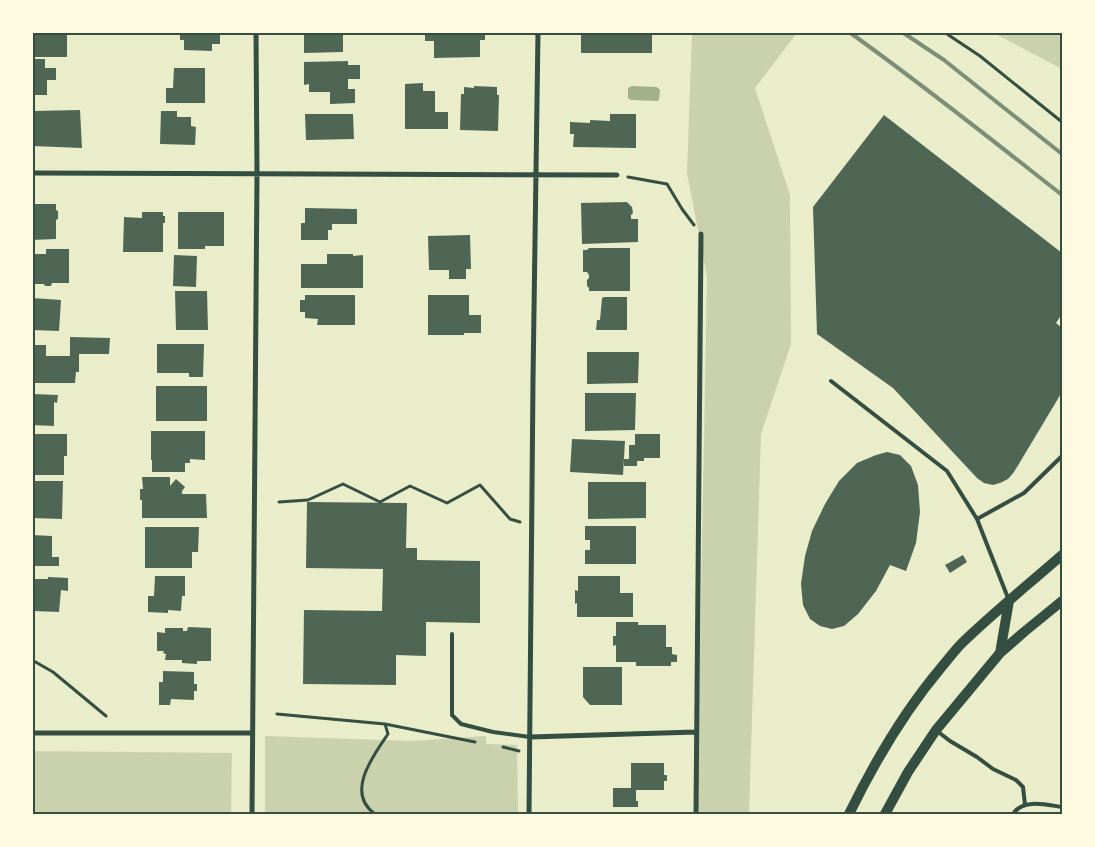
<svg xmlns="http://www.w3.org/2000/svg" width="1095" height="847" font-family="'Space Grotesk',sans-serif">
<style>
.green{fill:#cad2ad}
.water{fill:#a3b18a}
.building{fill:#4f6655}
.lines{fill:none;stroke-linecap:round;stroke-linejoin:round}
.path{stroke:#344e41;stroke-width:3}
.service{stroke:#344e41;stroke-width:4}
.minor{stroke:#344e41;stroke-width:5}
.secondary{stroke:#344e41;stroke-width:10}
.rail{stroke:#7c8e77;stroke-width:4}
.neatline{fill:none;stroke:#344e41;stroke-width:2}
</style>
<rect width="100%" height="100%" fill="#e9edc9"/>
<path class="green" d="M692,33H797L755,88L790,195L791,344L761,434L749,814H697L707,277L687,173Z
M994,33H1062V69Z
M265,736L412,741L486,736V744L517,745L518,814H265Z
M33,751L232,753L231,814H33Z"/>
<path class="water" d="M632,86L657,87L660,90L659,100L657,101L631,100L628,98V88Z"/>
<path class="building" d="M32,32H67V57H32Z
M180,32H220V44H212V51L184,50V40H180Z
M304,32H343V52L304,53Z
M425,32H485V40H480V57L434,58V41H425Z
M581,32H652V53H581Z
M32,59H45V68H56V80H47V95H32Z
M348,61V65H360V79H348V89H355V103L330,104V92H309V84L304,85V62Z
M174,68H205V103H166V88H173Z
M423,83V91H435V112H448V129H405V84Z
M474,86L497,87V95H499L498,131L460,130L461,94H464V87L474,88Z
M80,110L82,148L32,146V111Z
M161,111H177V117H191V126L196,127L195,145L160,144Z
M305,114H353L354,139L306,140Z
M610,114H636V148L573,147L574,134H570V122L590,123V120L610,121Z
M884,115L1062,253V314L1056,323L1062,328V392L1014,472L1008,479L1000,483L993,485L984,483L977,478L893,388L817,334L813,207Z
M627,202L632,207L633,213L631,215V219H638V242L582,244L581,203Z
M32,204H56V210L58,211V219L56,220V239L32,240Z
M305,208L357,209V224H332V230H328V240H301V223H305Z
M142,212H163V216H165V223H163V252H123L124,217L142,218Z
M178,212H224V246H205V249H178Z
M470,235L471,269H466V279H449V270H429L428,236Z
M589,248H630V291H589V288L587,286V280L589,278V275L587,272H583V250H587Z
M46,249H69V283H52L51,286H45L44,284H32V254H46Z
M327,254H353V256L363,255V288H301V264H327Z
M174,255L197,256L196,287L173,286Z
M175,291H207L208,330H176Z
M305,295H355V325H317L318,319L305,318V312H300V300H305Z
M428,295H469V315H481V333H464V335H428Z
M604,297H627V330H596L597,320H600L602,298Z
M32,298L61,300L59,331L32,330Z
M70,337L110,338L109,354H79V372H76L75,383H32V345H46V356H70Z
M157,344H204L203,377H189V373H157Z
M587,352H639L638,383L587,384Z
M156,386H207V421H156Z
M585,393H636L635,430L585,431Z
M32,394L58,395L57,403L54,402V426L32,425Z
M151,431H205V460L190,459V463H185V472H152V460H151Z
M32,434H67V456H64V475H32Z
M635,434H660V458H644V461H637V466H624V459H629V445H635Z
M572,439L625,441L623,475L570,472Z
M887,452L900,455L911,466L918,485L920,512L916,543L906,571L890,565L876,591L858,614L844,626L832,629L820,626L810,619L803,605L801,584L805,556L812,531L825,504L839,481L857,463L876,455Z
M142,477H170V486L176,479L185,487L182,491V494H206L207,518H142V500H140V489H143Z
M32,481H63L62,519L32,518Z
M588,482H646V518L588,519Z
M307,502L407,503L406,548H417V560L480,561V623L426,622V656L396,655V685L303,684L304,610L382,611L383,569L306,568Z
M585,526H636V564H585V550H590V540H585Z
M145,527H199L198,552H192V568H145Z
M32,535L52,536V557H59V566H32Z
M963,555L967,562L950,573L945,565Z
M155,576H185V596H182L181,611L168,610V613L148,612V596H154Z
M578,576H620V593H633V617H577V603L575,604V590L578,591Z
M48,577L68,578V591L61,590L59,612L34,611L35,602H32V595H35V579H48Z
M616,622H638V625H666V647H672V654L677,655V662H671V666H636V662H616V645L613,646V636H616Z
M188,627L211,628V661H197V664L182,663V660H165L166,654L163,653L164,651H157V632L165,633V628H183V631H187Z
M583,667H622V705H590L583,697Z
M163,671L194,672V684H197V691H194V700L171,699L170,705H159V682H163Z
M631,763H664V775H667V781H664V790H636V801H638V807H613V788H631Z"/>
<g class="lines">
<path class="path" d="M944,32L980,56L1062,122
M628,177L667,184L682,209L694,225
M279,502L308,500L343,484L380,502L410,486L447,503L480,485L510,519L520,522
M32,660L53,672L106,716
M277,714L385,724L475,742
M503,747L519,751
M375,814C345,793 373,756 388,734L385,724"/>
<path class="service" d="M831,381L947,471L977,519L1008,598
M977,519L1024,493L1062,456
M452,634V715L461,724L493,732L530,737
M937,731L950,741L977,757L993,769L1016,780L1023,787L1025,805
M1013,814C1023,798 1047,805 1062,807"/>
<path class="minor" d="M32,173L617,175
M32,733H252
M530,737L696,732
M252,814L257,174L256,32
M529,814L533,380L538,32
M696,814L701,234"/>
<path class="secondary" d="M1000,653L1009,601
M849,814C874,763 903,713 940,669C947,661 954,651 962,643C994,612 1029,584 1062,555
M885,814L908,772L936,730L1000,653L1024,632L1062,601"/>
<path class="rail" d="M849,32C922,84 992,140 1062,195
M902,32L944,60L1062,154"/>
</g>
<rect width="1095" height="847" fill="none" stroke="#fefae0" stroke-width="68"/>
<rect x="34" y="34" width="1027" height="779" class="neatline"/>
</svg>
